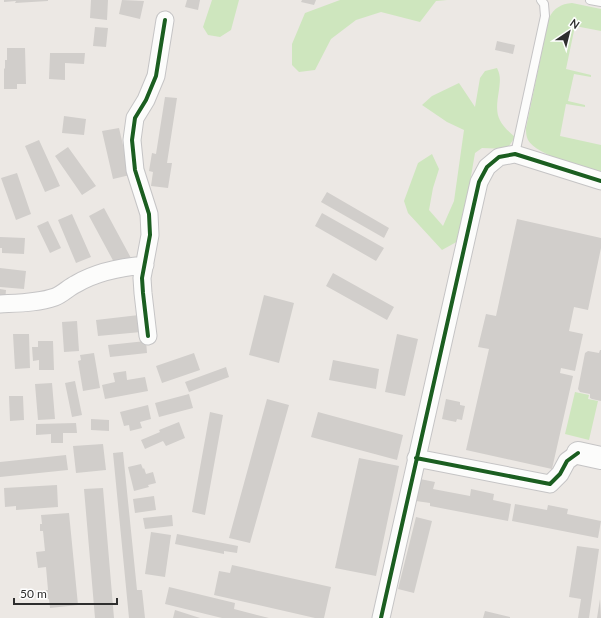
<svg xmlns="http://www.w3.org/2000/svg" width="601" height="618" font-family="Lato,sans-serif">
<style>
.green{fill:#cee6be}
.building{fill:#d1cecb}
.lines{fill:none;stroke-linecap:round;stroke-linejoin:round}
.lane-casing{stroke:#c5c4c5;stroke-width:10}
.street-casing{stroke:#c5c4c5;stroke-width:19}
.secondary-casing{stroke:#c5c4c5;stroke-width:24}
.lane{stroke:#fcfcfb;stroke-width:8}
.street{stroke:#fcfcfb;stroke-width:17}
.secondary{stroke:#fcfcfb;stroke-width:22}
.cycleway-casing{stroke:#fff;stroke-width:6}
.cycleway{stroke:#1b5e20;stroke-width:4}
</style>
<rect width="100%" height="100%" fill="#ece8e4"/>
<path class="green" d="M212,0H239L231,30L220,37L208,35L203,27Z
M340,0H447L436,1L420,22L381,12L356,20L331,39L315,70L299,72L292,65V44L305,13Z
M572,3L601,9V31L575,26L566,69L591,75V77L574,74L568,101L585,105V107L566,104L560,136L601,145V174C585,168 536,155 528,140C526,136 526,132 526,128L549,18C554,8 561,4 572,3Z
M497,68C501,76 500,81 499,90C495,114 496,121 515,137L507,149L482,148L475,153L460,240L442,250L408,213L404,201L418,163L432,154L439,169L433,188L429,210L443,226L454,201L464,130L447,122L422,105L432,96L459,83L475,107L480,78L485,71Z
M575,392L589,395L588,399L598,401L589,440L565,434Z"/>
<path class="building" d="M4,0H48V1L15,3L16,1L4,2Z
M91,0H108L107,20L90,18Z
M122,0L144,1L140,19L119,14Z
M187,0H200L198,10L185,7Z
M302,0H316L314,5L301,2Z
M95,27L108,28L106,47L93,46Z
M497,41L515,45L513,54L495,50Z
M7,48H25L26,84H17V89H4V69L5,68V60H7Z
M50,53H85L84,64L65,63V80L49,79Z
M165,97L177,98L167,163H172L168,188L151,186L153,172L149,171L152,153L156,154Z
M64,116L86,119L84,135L62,133Z
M119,128L130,175L113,179L102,131Z
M39,140L60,186L45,192L25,146Z
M68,147L96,186L82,195L55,156Z
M17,173L31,214L16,220L1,178Z
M327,192L389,228L384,238L321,202Z
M104,208L131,258L116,266L89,216Z
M322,213L384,248L376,261L315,226Z
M72,214L91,257L76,263L58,220Z
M517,219L601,238V248L588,310L574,307L569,331L583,334L575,371L561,368L560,373L573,376L552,469L466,450L489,349L478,347L486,314L496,316Z
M48,221L61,248L50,253L37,226Z
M0,237L25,238L24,254L2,253V248H0Z
M0,268L26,271L24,289L0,287Z
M333,273L394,307L387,320L326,286Z
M0,289L6,290L5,301L0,300Z
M264,295L294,303L279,363L249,355Z
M139,315L141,332L98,336L96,320Z
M77,321L79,351L64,352L62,322Z
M13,334H29L30,368L15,369Z
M397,334L418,339L405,396L385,392Z
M38,341H53L54,370H39V360L33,361L32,347H38Z
M146,341L147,353L110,357L108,345Z
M600,350H601V401L592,399L590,398V394L580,392L578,389L585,353L588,351L599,353Z
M94,353L100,388L83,391L78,361L81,360L80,355Z
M194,353L200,370L162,383L156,366Z
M333,360L379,369L376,389L329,380Z
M226,367L229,377L189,392L185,382Z
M126,371L127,380L145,377L148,391L105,399L102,385L115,382L113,373Z
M75,381L82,415L72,417L65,383Z
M52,383L55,419L38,420L35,384Z
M189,394L193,408L159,417L155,403Z
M9,396H23L24,420L10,421Z
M267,399L289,405L250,543L229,538Z
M446,399L460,402V405L465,406L462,420L457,419L456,422L442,419Z
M148,405L151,419L140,422L142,428L130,431L129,425L124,426L120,412Z
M210,412L223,415L205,515L192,512Z
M318,412L403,435L397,460L311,437Z
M91,419L109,420V431L91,430Z
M179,422L185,438L166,446L163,441L145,449L141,440L160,432L159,430Z
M76,423L77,433H63V443H51V434L36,435V424Z
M103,444L106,470L76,473L73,446Z
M123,452L137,590H142L145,618H129L113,453Z
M66,455L68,470L0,477V462Z
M359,458L399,466L376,576L335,568Z
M141,464L143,469L144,468L146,474L153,472L156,483L148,485L149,487L134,491L128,467Z
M420,479L435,482L433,489L470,496L471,489L494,494L493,500L511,504L508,521L430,506V503L416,501Z
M57,485L58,507L16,510V506L5,507L4,488Z
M103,488L114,618H95L84,489Z
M154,496L156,510L135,513L133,499Z
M515,504L547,510L548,505L568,509L567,514L601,521L598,538L512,521Z
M69,513L78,605L50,608L49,599H47L46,590H48L46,567L38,568L36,552L45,551L43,531H40V524H42L41,515Z
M172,515L173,526L145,529L143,518Z
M416,517L432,521L414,593L398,589Z
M151,532L171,535L165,577L145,574Z
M177,534L238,546L237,553L224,551V554L175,544Z
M577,546L599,549L589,618H578L581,599L569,597Z
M232,565L331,587L324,618H315L214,595L219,571L230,573Z
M169,587L235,603L234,609L269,618H222L165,604Z
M600,599L601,618H597Z
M175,610L200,618H173Z
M485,611L510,617V618H483Z"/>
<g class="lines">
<defs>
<path id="lane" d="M590,0L601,2
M515,154L545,16L544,4L541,0"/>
<path id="street" d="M0,304C18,303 38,303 55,297C63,294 69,287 76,284C96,272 122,267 145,265
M148,336L143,293L142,278L150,235L149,214L135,170L132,140L135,118L146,100L156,76L165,20
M416,458L550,484L560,474L567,461L578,453
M381,618L479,182L487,167L499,157L515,154L601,181"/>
<path id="secondary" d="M578,453L601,458"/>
</defs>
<use href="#lane" class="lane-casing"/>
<use href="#street" class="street-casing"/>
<use href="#secondary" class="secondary-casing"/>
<use href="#lane" class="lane"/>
<use href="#street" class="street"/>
<use href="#secondary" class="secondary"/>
<defs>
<path id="cycleway" d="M148,336L143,293L142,278L150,235L149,214L135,170L132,140L135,118L146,100L156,76L165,20
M416,458L550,484L560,474L567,461L578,453
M381,618L479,182L487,167L499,157L515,154L601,181"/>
</defs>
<use href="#cycleway" class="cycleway-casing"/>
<use href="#cycleway" class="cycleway"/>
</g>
<g transform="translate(569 32) rotate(35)" stroke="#ffffff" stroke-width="3" paint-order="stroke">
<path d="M0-3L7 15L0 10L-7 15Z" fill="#2e2e2e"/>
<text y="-6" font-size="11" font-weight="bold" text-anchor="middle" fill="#2e2e2e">N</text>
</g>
<path d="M14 598v6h103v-6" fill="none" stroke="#2e2e2e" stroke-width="2"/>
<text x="20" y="598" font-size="12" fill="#2e2e2e" stroke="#ffffff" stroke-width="3" paint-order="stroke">50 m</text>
</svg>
